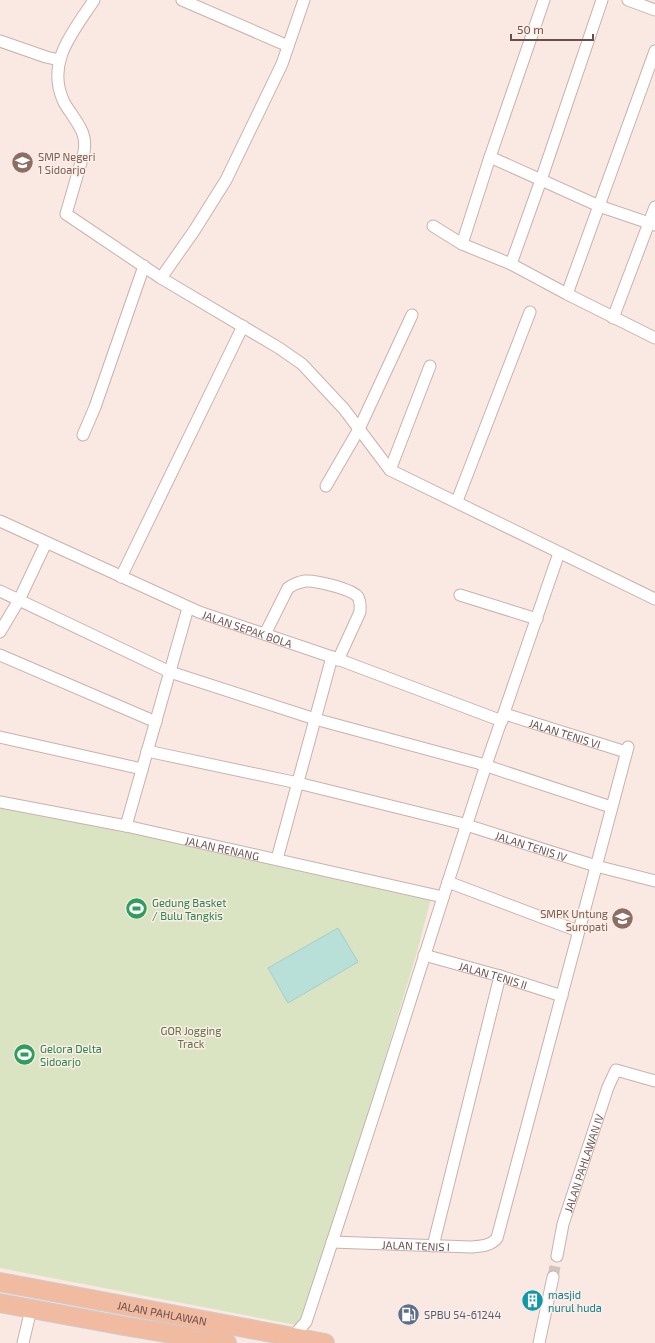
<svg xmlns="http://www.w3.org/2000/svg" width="655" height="1343" font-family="'Exo 2',sans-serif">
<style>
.green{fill:#dae4c2}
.water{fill:#b9dfd9;stroke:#a1d0c9}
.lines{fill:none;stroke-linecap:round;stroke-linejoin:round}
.minor-tunnel{stroke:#d6c2bc;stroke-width:11;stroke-dasharray:11 5.5;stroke-linecap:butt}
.minor-casing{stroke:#cab1ad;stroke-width:13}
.primary-casing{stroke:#d3cac9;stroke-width:20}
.minor{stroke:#fff;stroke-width:11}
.primary{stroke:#f0bba1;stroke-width:18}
.labels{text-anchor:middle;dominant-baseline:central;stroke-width:3;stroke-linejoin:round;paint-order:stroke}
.education-label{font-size:11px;fill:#785e54;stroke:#fcede7;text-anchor:start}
.street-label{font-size:11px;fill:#6d4d4c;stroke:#fcede7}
.leisure-label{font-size:11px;fill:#27864d;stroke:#fcede7;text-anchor:start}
.park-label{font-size:11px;fill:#5f7145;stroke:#fcede7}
.culture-label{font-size:11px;fill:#0d838f;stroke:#fcede7;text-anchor:start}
.service-label{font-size:11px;fill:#4e5e75;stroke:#fcede7;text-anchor:start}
</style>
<rect width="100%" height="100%" fill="#f9e9e2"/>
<path class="green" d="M0,802L431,898L417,952L330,1240L317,1270L301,1326L0,1268Z"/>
<path class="water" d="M338,928L358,962L288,1003L268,968Z"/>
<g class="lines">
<path class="minor-tunnel" d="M553,1277L557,1256"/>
<defs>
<g id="minor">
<path d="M94,0C74,31 46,61 63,100C65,105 68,109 71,113C80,127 87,135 84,152L66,214L161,278L279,348L302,364L344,409L390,470L655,599"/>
<path d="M182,0L288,46"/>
<path d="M544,0L490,157L599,206L655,225"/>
<path d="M628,0L655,10"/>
<path d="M0,41L46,57L59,60"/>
<path d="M490,157L462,244L511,264L567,294L655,338"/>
<path d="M433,226L462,244"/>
<path d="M511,264L541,180L602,0"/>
<path d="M161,278L194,231L226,180L282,64L304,0"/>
<path d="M567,294L655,51"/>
<path d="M613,318L655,207"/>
<path d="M83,435L95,407L144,266"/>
<path d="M390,470L430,366"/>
<path d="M326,486L359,429L412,315"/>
<path d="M457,501L530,312"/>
<path id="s1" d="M0,521L199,612L332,657L502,721"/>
<path d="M121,577L243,326"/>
<path d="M0,591L170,672L315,719L478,763L611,807"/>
<path d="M460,595L537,619"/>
<path d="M0,632L19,600L46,543"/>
<path d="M265,634L288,588C294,584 299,582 305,581C315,580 352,589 358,597C361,602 360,607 360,612L338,660"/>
<path d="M0,655L156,722"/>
<path id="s2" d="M505,714L626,752"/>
<path d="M0,737L142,769"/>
<path id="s3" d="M147,751L298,783L460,823L596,866L655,881"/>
<path id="s4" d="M0,802L126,826L443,897"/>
<path d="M126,826L188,608"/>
<path d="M277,859L332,657"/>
<path d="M448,882L578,931"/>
<path id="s5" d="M424,955L500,976L562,996"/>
<path id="s6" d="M332,1242L471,1247C480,1246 491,1246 497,1238L628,747"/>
<path d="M433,1246L500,976"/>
<path id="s7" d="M557,1256L563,1224L608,1087L616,1070L655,1081"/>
<path d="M293,1336L306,1322L377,1105L448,882L486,765L559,553"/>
<path d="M23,1343L31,1309"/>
<path d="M539,1343L553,1277"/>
</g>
<g id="primary">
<path id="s8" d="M0,1282L325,1343"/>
<path d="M0,1303L124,1326L227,1343"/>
</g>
</defs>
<use href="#minor" class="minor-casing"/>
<use href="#primary" class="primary-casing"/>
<use href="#minor" class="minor"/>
<use href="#primary" class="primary"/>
</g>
<defs>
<symbol id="school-disc" viewBox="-11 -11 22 22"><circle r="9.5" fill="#8d6e63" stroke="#fcede7"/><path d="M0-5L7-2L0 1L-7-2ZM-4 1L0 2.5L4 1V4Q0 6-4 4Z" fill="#fff"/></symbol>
<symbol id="stadium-disc" viewBox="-11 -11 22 22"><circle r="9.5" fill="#2e9e5b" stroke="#fcede7"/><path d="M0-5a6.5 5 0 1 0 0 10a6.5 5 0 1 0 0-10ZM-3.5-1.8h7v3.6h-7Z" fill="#fff"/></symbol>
<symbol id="building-disc" viewBox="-11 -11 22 22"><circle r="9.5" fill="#0f9aa8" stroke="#fcede7"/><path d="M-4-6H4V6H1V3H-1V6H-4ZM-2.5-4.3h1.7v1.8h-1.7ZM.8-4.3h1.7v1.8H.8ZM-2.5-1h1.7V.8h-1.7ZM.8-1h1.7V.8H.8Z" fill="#fff"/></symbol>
<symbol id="fuel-disc" viewBox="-11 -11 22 22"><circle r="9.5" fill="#5c6f8a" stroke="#fcede7"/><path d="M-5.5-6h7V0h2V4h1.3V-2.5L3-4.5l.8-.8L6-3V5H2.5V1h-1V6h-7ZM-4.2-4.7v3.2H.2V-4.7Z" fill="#fff"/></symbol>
</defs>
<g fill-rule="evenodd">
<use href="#school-disc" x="10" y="150" width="25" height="25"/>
<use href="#stadium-disc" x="124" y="896" width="25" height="25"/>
<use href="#school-disc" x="610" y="906" width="25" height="25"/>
<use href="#stadium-disc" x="12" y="1042" width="25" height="25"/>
<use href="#building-disc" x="520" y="1288" width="25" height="25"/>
<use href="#fuel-disc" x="396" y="1302" width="25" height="25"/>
</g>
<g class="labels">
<g class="education-label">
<text x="38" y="156">SMP Negeri<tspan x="38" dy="13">1 Sidoarjo</tspan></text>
<text x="608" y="913" text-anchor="end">SMPK Untung<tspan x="608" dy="13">Suropati</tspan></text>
</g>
<g class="street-label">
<text stroke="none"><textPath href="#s1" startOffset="270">JALAN SEPAK BOLA</textPath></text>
<text stroke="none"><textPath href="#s2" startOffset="63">JALAN TENIS VI</textPath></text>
<text stroke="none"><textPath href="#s3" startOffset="396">JALAN TENIS IV</textPath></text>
<text stroke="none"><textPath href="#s4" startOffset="227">JALAN RENANG</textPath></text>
<text stroke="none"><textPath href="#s5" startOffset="72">JALAN TENIS II</textPath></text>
<text stroke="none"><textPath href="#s7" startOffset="97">JALAN PAHLAWAN IV</textPath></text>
<text stroke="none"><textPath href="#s6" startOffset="84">JALAN TENIS I</textPath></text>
<text stroke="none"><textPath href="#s8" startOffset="165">JALAN PAHLAWAN</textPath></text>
</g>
<g class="leisure-label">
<text x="152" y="902">Gedung Basket<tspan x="152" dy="13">/ Bulu Tangkis</tspan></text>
<text x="40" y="1048">Gelora Delta<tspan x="40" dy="13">Sidoarjo</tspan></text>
</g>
<g class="park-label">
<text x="191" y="1030">GOR Jogging<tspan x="191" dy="13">Track</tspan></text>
</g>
<g class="culture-label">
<text x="548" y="1294">masjid<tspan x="548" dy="13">nurul huda</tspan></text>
</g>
<g class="service-label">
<text x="424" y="1314">SPBU 54-61244</text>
</g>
</g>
<path d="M511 34v6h82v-6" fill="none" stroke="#6d4d4c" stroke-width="2"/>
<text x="517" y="34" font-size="12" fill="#6d4d4c" stroke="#fcede7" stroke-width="3" paint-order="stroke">50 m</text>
</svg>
